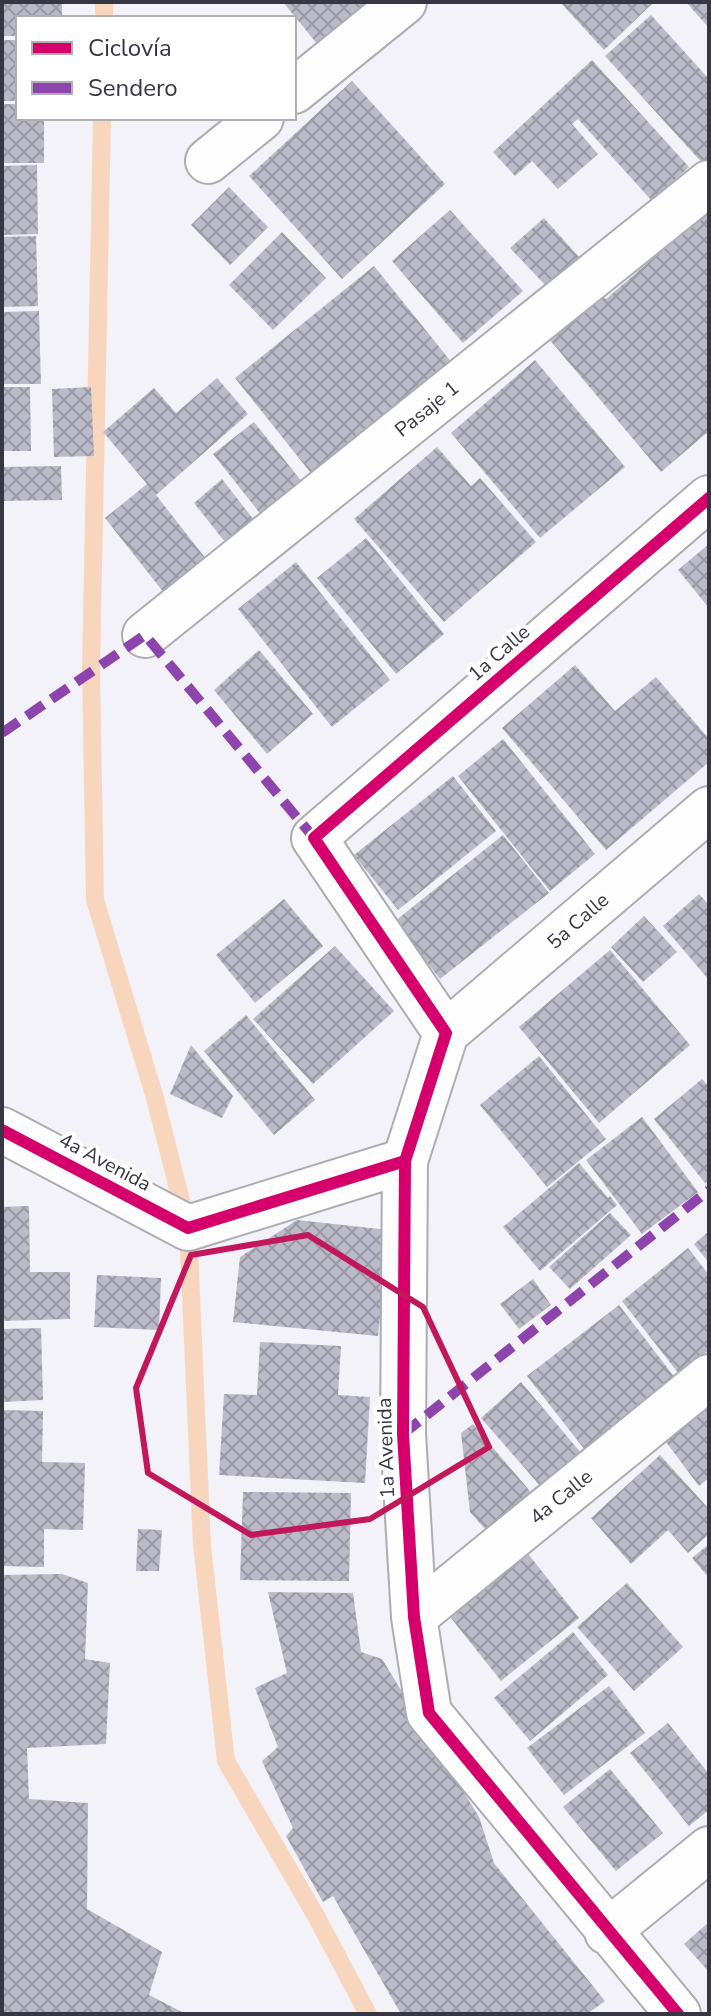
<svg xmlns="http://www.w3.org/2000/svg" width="711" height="2016" font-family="'Nunito Sans',sans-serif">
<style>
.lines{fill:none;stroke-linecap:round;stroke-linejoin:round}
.stream{stroke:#f8d6be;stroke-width:18}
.building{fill:url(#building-cross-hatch)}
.minor-casing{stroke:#acacb4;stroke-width:48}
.minor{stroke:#fdfdfe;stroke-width:44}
.quiet{stroke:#8e44ad;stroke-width:10;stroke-dasharray:20 10;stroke-linecap:butt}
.cycleway-casing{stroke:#fff;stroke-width:17}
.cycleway{stroke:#d6006c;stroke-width:12}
.marked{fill:none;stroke:#c2185b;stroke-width:6;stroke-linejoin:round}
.labels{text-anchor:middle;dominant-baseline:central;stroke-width:8;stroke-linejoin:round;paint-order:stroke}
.street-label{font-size:20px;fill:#373744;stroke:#fff}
</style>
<defs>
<pattern id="building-cross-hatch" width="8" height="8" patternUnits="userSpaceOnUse" patternTransform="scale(2)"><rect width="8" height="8" fill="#bbbac9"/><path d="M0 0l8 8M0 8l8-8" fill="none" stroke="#9998a5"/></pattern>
</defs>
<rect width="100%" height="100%" fill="#f2f2f8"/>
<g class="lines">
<path class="stream" d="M104,18V2
M102,118L91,669L95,900L155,1098L188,1228L202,1545L226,1761L316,1916L368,2014"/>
</g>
<path class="building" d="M2,2H62V18H18V36H2Z
M283,2H371L318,45Z
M560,2H654L604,50Z
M686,2H709V28Z
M651,15L709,79V160L704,165L605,56Z
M2,40H18V101H2Z
M592,60L689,167L652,201L578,119L572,124L598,154L558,189L532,161L515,176L493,152Z
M352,81L445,184L342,279L249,176Z
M2,104H18V118H44V163H2Z
M37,165L38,234L2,235V166Z
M229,187L268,227L230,265L191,225Z
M450,210L523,291L463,343L392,261Z
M709,210V431L661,472L549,339L601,295L606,299Z
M544,218L579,257L547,287L510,248Z
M282,232L326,278L273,330L229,285Z
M36,236L38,306L2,307V237Z
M374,266L457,369L318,482L235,378Z
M39,311L41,384H2V312Z
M535,360L625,467L540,538L451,433Z
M217,378L248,414L156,495L210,564L168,598L105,518L147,484L103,432L154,388L176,413Z
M2,387H30L31,451H2Z
M91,387L94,456L54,457L52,389Z
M254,422L307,488L266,521L213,454Z
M437,447L471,486L480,478L536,542L444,622L354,519Z
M61,466L62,500L2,501V467Z
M222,479L257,524L229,547L194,503Z
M366,538L444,634L396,674L317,578Z
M709,544V608L678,570Z
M296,562L390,680L332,727L238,609Z
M259,650L313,714L267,754L214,690Z
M575,665L615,711L656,677L709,739V762L606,850L502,728Z
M503,739L595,854L550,891L458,776Z
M453,776L496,831L398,910L354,855Z
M503,835L549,893L440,979L395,921Z
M699,894L709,905V980L663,926Z
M284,899L323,946L255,1003L216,955Z
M644,916L677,952L643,982L611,947Z
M335,946L394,1011L313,1084L253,1019Z
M610,950L690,1045L599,1123L519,1027Z
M246,1015L315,1100L274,1135L204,1051Z
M191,1045L233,1096L222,1118L170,1094Z
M539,1056L606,1139L547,1187L480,1105Z
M702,1079L709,1087V1180L705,1183L654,1119Z
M642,1117L698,1192L642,1234L586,1160Z
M579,1163L608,1198L610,1196L617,1205L540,1271L503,1227Z
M29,1206L30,1272H70V1319L2,1321V1207Z
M610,1213L631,1235L570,1289L549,1267Z
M297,1220L389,1230L378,1336L233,1322L240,1257Z
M709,1231V1263L694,1244Z
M688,1248L709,1275V1350L679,1374L622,1301Z
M97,1275L161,1278L159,1330L94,1327Z
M533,1279L551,1305L519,1329L500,1304Z
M619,1305L676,1379L585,1450L527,1376Z
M41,1328L43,1400L2,1402V1329Z
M260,1342L341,1346L338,1395L370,1397L365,1483L219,1475L224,1394L257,1395Z
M521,1382L582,1454L542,1488L481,1418Z
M709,1403V1478L699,1486L663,1438Z
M2,1410L43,1411L42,1462L85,1463L83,1530L44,1529V1567L2,1566Z
M473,1424L534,1496L491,1536L470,1512L461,1433Z
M660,1455L709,1509V1534L688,1553L668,1530L631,1564L591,1518Z
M243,1492L351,1493L349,1581L240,1580Z
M138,1529L162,1530L159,1571H136Z
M709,1544V1578L692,1558Z
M525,1550L579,1618L501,1681L447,1613Z
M62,1574L88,1583L85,1659L110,1663L106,1744L27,1748L29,1799L88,1803L87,1909L162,1952L149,1995L186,2014H2V1575Z
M627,1583L683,1647L634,1691L577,1627Z
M268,1592L353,1593L361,1652L382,1659L479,1817L494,1863L605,2001L587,2014H401L333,1896L323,1902L286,1836L293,1828L262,1761L278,1747L255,1688L287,1673Z
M573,1632L608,1675L530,1741L494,1698Z
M609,1686L645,1733L564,1795L527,1748Z
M668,1723L709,1774V1810L689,1826L630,1753Z
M610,1769L663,1833L616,1871L563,1807Z
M709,1922V1972L684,1944Z"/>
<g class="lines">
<defs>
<path id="minor" d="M294,91L404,2
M208,161L261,118
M145,635L709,183
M446,1033L405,1161L403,1434L414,1617L429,1713L678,2014
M446,1033L314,838L709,498
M446,1033L709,809
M2,1130L188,1228L405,1161
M414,1617L709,1377
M607,1932L709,1849"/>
</defs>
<use href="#minor" class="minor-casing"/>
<use href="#minor" class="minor"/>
<path class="quiet" d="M2,733L145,635L314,838
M403,1434L709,1190"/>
<defs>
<path id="cycleway" d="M2,1130L188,1228L405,1161
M678,2014L429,1713L414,1617L403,1434L405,1161L446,1033L314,838L709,498"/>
</defs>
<use href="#cycleway" class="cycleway-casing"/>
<use href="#cycleway" class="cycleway"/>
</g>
<path class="marked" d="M308,1235L423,1307L489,1447L370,1519L251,1535L148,1473L136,1388L191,1255Z"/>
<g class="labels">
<g class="street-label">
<text transform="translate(427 409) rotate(-39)">Pasaje 1</text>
<text transform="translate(499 653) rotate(-41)">1a Calle</text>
<text transform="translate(578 921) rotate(-41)">5a Calle</text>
<text transform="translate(105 1162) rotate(28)">4a Avenida</text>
<text transform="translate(386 1448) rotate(-92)">1a Avenida</text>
<text transform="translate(561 1497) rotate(-39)">4a Calle</text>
</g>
</g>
<rect width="711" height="2016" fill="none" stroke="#373744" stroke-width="8"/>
<rect x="16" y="16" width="280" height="104" fill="#ffffff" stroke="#afafb4" stroke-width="2"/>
<rect x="32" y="42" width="40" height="12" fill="#d6006c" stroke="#afafb4" stroke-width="2"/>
<text x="88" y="56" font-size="24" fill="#373744">Ciclovía</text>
<rect x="32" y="82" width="40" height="12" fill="#8e44ad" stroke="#afafb4" stroke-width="2"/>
<text x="88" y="96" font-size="24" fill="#373744">Sendero</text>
</svg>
